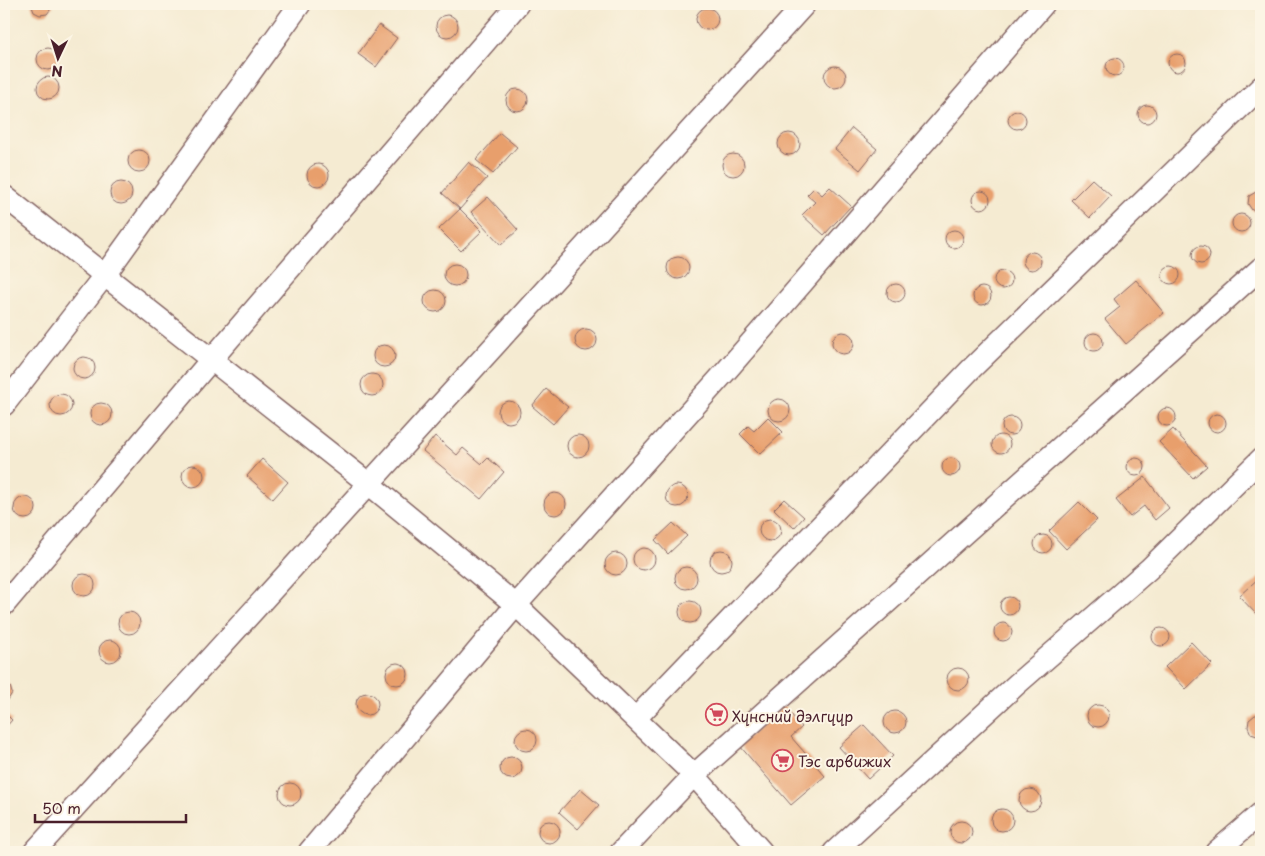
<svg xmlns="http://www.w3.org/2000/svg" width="1265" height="856" font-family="'Playpen Sans',sans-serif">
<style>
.building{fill:#e89f6c}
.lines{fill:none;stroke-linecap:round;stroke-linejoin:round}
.minor-casing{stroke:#866665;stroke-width:24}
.minor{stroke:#fff;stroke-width:21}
.labels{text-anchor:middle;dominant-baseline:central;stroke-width:4;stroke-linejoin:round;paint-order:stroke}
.poi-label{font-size:15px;fill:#4a1f2b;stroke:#fcf5e5;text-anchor:start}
</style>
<rect width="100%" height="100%" fill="#fcf5e5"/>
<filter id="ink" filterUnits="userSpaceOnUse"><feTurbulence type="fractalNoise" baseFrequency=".02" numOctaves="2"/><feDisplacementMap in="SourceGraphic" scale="10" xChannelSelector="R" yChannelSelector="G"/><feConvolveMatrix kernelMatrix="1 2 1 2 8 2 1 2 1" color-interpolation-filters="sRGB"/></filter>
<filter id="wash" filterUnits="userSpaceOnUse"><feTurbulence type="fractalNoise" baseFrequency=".0096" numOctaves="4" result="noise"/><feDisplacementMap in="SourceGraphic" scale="20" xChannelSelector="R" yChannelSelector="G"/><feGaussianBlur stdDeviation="1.12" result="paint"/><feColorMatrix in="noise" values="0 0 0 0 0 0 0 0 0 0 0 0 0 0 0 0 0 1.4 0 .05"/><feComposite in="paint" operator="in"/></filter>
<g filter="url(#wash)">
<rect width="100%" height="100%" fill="#f5ebd2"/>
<g id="blocks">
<path class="building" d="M31,4H53V6L47,14L40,15L34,12Z
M696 19a11 11 0 1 1 22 0a11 11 0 1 1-22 0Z
M436 26a11 11 0 1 1 22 0a11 11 0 1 1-22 0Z
M379,25L397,38L376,67L358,54Z
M37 59a11 11 0 1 1 22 0a11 11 0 1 1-22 0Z
M1168 63a9 9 0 1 1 18 0a9 9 0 1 1-18 0Z
M1106 67a9 9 0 1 1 18 0a9 9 0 1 1-18 0Z
M824 77a11 11 0 1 1 22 0a11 11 0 1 1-22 0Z
M37 88a11 11 0 1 1 22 0a11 11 0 1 1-22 0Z
M506 100a11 11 0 1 1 22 0a11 11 0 1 1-22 0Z
M1138 114a9 9 0 1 1 18 0a9 9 0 1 1-18 0Z
M1008 120a9 9 0 1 1 18 0a9 9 0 1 1-18 0Z
M852,128L877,149L860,170L835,149Z
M778 144a11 11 0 1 1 22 0a11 11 0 1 1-22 0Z
M500,133L517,147L493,174L476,160Z
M128 161a11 11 0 1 1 22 0a11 11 0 1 1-22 0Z
M722 165a11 11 0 1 1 22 0a11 11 0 1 1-22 0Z
M469,162L487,178L460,209L482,231L461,251L439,229L460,209L442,193Z
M307 175a11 11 0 1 1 22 0a11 11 0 1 1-22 0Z
M1092,179L1111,196L1090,218L1071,200Z
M110 193a11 11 0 1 1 22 0a11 11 0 1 1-22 0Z
M830,187L851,206L824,235L802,215L815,202L807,195L814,188L822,195Z
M972 200a9 9 0 1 1 18 0a9 9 0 1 1-18 0Z
M1256,192L1261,193V210L1259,212L1252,210L1248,204L1249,196Z
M488,197L518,230L501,245L471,212Z
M1232 223a9 9 0 1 1 18 0a9 9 0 1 1-18 0Z
M945 239a9 9 0 1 1 18 0a9 9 0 1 1-18 0Z
M1192 255a9 9 0 1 1 18 0a9 9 0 1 1-18 0Z
M1023 261a9 9 0 1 1 18 0a9 9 0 1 1-18 0Z
M667 268a11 11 0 1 1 22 0a11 11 0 1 1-22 0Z
M444 275a11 11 0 1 1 22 0a11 11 0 1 1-22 0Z
M1162 275a9 9 0 1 1 18 0a9 9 0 1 1-18 0Z
M994 280a9 9 0 1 1 18 0a9 9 0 1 1-18 0Z
M1136,280L1164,313L1126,344L1105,319L1120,307L1114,299Z
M887 293a9 9 0 1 1 18 0a9 9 0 1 1-18 0Z
M973 296a9 9 0 1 1 18 0a9 9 0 1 1-18 0Z
M424 301a11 11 0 1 1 22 0a11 11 0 1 1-22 0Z
M575 340a11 11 0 1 1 22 0a11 11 0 1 1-22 0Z
M832 343a11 11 0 1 1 22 0a11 11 0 1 1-22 0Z
M1085 342a9 9 0 1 1 18 0a9 9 0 1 1-18 0Z
M373 356a11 11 0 1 1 22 0a11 11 0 1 1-22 0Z
M73 368a11 11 0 1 1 22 0a11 11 0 1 1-22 0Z
M361 385a11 11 0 1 1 22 0a11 11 0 1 1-22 0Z
M546,389L568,407L553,424L532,406Z
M50 405a11 11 0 1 1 22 0a11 11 0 1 1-22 0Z
M768 410a11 11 0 1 1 22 0a11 11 0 1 1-22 0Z
M498 412a11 11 0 1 1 22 0a11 11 0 1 1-22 0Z
M90 414a11 11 0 1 1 22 0a11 11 0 1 1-22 0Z
M1158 417a9 9 0 1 1 18 0a9 9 0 1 1-18 0Z
M1208 423a9 9 0 1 1 18 0a9 9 0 1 1-18 0Z
M1002 426a9 9 0 1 1 18 0a9 9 0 1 1-18 0Z
M768,417L783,432L760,454L740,434L748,426L754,431Z
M1173,429L1207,466L1193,478L1159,442Z
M992 444a9 9 0 1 1 18 0a9 9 0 1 1-18 0Z
M567 446a11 11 0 1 1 22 0a11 11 0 1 1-22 0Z
M435,436L457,455L463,448L482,464L488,458L504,472L481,499L423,451Z
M1127 467a9 9 0 1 1 18 0a9 9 0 1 1-18 0Z
M942 467a9 9 0 1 1 18 0a9 9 0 1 1-18 0Z
M262,459L288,482L273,499L247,476Z
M182 476a11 11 0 1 1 22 0a11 11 0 1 1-22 0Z
M1145,477L1169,508L1155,520L1144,506L1130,517L1116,500Z
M666 496a11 11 0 1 1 22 0a11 11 0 1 1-22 0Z
M544 504a11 11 0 1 1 22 0a11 11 0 1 1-22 0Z
M14 508a11 11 0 1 1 22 0a11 11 0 1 1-22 0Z
M784,499L804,517L794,528L774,509Z
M1079,502L1097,520L1066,549L1049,531Z
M759 530a11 11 0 1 1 22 0a11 11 0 1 1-22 0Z
M673,523L687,536L668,554L655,540Z
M1034 544a9 9 0 1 1 18 0a9 9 0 1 1-18 0Z
M633 559a11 11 0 1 1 22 0a11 11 0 1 1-22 0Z
M710 561a11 11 0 1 1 22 0a11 11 0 1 1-22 0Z
M605 564a11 11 0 1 1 22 0a11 11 0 1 1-22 0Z
M675 578a11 11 0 1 1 22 0a11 11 0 1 1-22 0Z
M73 585a11 11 0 1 1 22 0a11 11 0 1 1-22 0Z
M1261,576V613L1258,616L1239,596Z
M1000 606a9 9 0 1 1 18 0a9 9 0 1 1-18 0Z
M679 612a11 11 0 1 1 22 0a11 11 0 1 1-22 0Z
M118 623a11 11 0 1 1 22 0a11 11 0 1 1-22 0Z
M994 632a9 9 0 1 1 18 0a9 9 0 1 1-18 0Z
M1152 637a9 9 0 1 1 18 0a9 9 0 1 1-18 0Z
M99 651a11 11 0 1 1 22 0a11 11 0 1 1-22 0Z
M1191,642L1212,664L1186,689L1165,667Z
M386 674a11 11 0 1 1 22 0a11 11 0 1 1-22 0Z
M947 679a11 11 0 1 1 22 0a11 11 0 1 1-22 0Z
M4,681L10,686L12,693L8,700L4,702Z
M356 704a11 11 0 1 1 22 0a11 11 0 1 1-22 0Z
M1087 716a11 11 0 1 1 22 0a11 11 0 1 1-22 0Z
M784,706L802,727L791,737L825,776L791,805L739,745Z
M884 722a11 11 0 1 1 22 0a11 11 0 1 1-22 0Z
M4,712L12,720L4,729Z
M1255,715H1261L1260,737L1251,734L1248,727L1249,720Z
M864,725L893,756L868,779L839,747Z
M515 740a11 11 0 1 1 22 0a11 11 0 1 1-22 0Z
M500 768a11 11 0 1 1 22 0a11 11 0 1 1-22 0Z
M279 794a11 11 0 1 1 22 0a11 11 0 1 1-22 0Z
M1019 800a11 11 0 1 1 22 0a11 11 0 1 1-22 0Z
M580,789L599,805L578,829L559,812Z
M991 820a11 11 0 1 1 22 0a11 11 0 1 1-22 0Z
M950 832a11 11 0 1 1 22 0a11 11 0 1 1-22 0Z
M538 832a11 11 0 1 1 22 0a11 11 0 1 1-22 0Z"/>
</g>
</g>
<g filter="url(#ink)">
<use href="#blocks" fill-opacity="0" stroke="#866665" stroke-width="1"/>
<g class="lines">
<defs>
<path id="minor" d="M4,196L369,484L516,605L694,775L762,852
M4,405L104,276L300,4
M4,605L211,360L518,4
M636,718L972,368L1261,87
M34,852L805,4
M309,852L516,605L727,370L1044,4
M621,852L694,775L1261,268
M834,852L1017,684L1149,569L1261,459
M1216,852L1261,813"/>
</defs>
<use href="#minor" class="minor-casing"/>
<use href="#minor" class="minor"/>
</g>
</g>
<defs>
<symbol id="supermarket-ring" viewBox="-11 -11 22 22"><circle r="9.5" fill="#fcf5e5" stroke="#d1495b" stroke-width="1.5"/><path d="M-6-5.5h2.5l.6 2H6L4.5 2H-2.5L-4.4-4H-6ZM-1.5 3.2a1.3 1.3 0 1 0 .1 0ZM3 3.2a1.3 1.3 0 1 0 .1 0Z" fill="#d1495b"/></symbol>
</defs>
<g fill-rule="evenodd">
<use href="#supermarket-ring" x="704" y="702" width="25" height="25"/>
<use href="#supermarket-ring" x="770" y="748" width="25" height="25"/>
</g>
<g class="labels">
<g class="poi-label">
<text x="732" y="715">Хүнсний дэлгүүр</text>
<text x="798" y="760">Тэс арвижих</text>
</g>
</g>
<rect width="1265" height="856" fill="none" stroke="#fcf5e5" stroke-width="20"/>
<g transform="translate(58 58) rotate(184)" stroke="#fcf5e5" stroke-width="4" paint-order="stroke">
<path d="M0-4L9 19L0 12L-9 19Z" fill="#4a1f2b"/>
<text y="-8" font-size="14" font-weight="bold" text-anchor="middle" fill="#4a1f2b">N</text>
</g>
<path d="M35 814v8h151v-8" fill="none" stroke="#4a1f2b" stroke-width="2.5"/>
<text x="42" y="814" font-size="15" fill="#4a1f2b" stroke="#fcf5e5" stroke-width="4" paint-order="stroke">50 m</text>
</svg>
